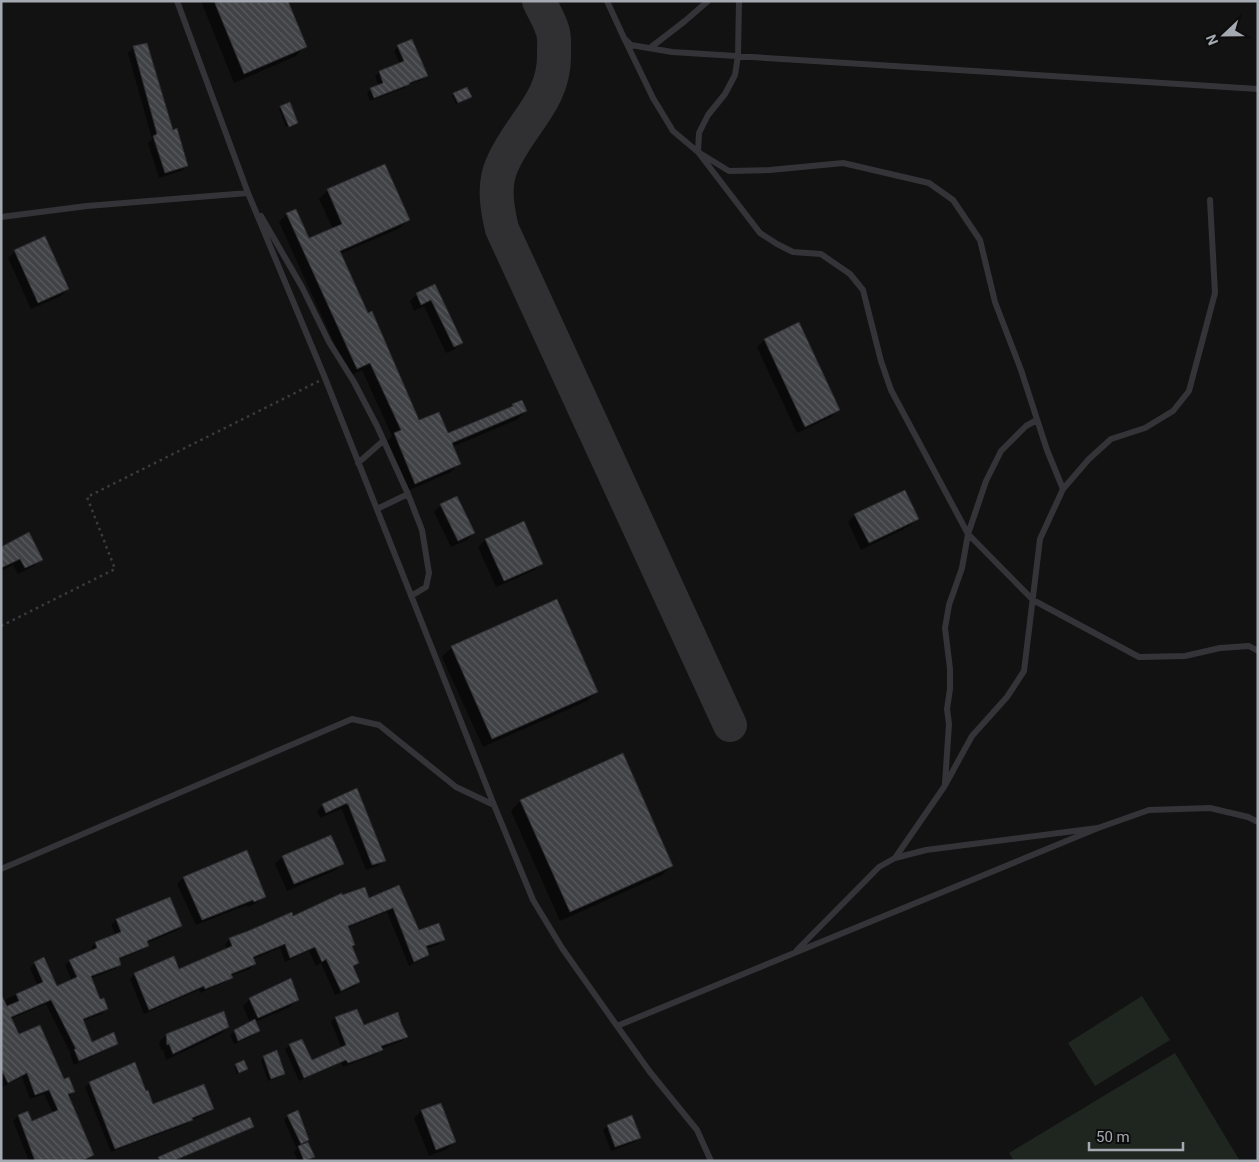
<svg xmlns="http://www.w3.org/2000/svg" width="1259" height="1162" font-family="Roboto,sans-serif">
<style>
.pitch{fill:#1f2620}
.shadow{fill:#0007}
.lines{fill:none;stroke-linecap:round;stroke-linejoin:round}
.taxiway{stroke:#303033;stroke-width:34}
.building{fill:url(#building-back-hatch);stroke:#2c2c2f}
.path{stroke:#3a3b3f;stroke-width:2.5;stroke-dasharray:2.5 4;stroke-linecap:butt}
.service{stroke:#343438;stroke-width:6}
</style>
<defs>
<pattern id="building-back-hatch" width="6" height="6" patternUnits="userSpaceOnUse" patternTransform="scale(1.25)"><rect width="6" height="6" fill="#414246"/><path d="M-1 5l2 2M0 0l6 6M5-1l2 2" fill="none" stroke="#595b5e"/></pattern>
</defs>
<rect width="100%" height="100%" fill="#121213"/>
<path class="pitch" d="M1142,996L1170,1040L1095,1086L1068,1043Z
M1175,1053L1240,1161H1014L1009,1153Z"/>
<path class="shadow" d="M201,1H286L305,46L296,56L234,83Z
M134,47L187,166L181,171L159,178L148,143L152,139L128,53Z
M398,47L426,75L422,80L407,85L404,88L370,101L367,93L371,89L379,86L375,76L380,72L400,64L394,51Z
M454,94L470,97L456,104L452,96Z
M281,107L296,122L286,127L279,109Z
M384,165L408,219L400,228L340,254L419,422L447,434L510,408L513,405L522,401L526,411L518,419L452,447L459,463L451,472L407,491L386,442L392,436L362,370L349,376L279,222L287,214L308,239L333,229L319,199L327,191Z
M15,251L68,289L61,296L31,309L8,258Z
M435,286L461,343L454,350L446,353L424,306L414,311L410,301L417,294Z
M764,340L838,410L831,417L797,433L757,347Z
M441,505L474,532L467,540L451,547L434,512Z
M855,515L917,519L910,526L861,550L848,522Z
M485,540L542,563L535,570L496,587L478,547Z
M1,549L41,559L34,566L18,574L13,565L1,571Z
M452,647L597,691L587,701L483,747L442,657Z
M623,755L672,866L662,875L560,921L511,811L520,801Z
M357,790L385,860L378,866L366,870L342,810H341V809L320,818L317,811L323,805Z
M330,836L343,863L336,870L287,891L275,864L282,857Z
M246,852L264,897L258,902L248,907L247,905L196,925L177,884L183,878Z
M399,887L418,932L443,940L438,945L425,949L428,954L423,959L409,966L387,912L347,928L354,944L351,947L358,963L353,968L359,982L354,987L335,995L321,963L316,966L309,951L285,962L280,948L253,959L255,964L250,969L231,976V977L226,982L200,993L199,990L144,1014L130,979L135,974L178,970L227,950L225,944L230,939L292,917L368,900Z
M169,899L181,926L176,931L147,943L148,945L143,950L118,960L120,964L115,969L90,979L100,1001L106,1009L102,1014L82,1021L91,1043H116L111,1048L74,1065L70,1055L71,1054L46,1004L11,1019L18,1036L74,1091L69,1096L93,1155L86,1161H29L13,1121L18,1116L28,1113L32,1122L53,1113L44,1094L30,1099L22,1077L2,1087L1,1084V1001L38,986L30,968L35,963L56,988L72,981L65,965L70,961L92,951L91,948L95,943L116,935L111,925L116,920Z
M250,999L297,1000L290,1007L255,1022L258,1030L254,1035L234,1044L230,1035L235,1031L250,1023L243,1006Z
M356,1010L363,1026L406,1037L402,1041L381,1049L377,1054L343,1067L341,1063L299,1081L285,1049L290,1045L311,1061L342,1049L331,1022L335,1018Z
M228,1027L221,1034L166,1060L163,1049L161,1050L159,1042L166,1035Z
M264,1057L284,1073L280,1077L268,1081L261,1060Z
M236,1065L246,1069L237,1074L234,1067Z
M90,1083L145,1093L152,1105L213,1109L208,1113L192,1120L187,1124L111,1152L85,1087Z
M440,1104L454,1142L447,1149L429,1156L414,1118L421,1111Z
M288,1116L308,1140L302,1146L313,1156L309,1161H298L294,1152L297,1149L284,1120Z
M253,1126L250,1129L175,1161H156L159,1158Z
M607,1126L639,1138L635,1142L611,1151L603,1130Z"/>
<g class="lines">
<path class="taxiway" d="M539,1C543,10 549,19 552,29C555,36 554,45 554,52C556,101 519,124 502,165C493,185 497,208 502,229L730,725"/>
</g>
<path class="building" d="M214,1H288L307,47L244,74Z
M412,39L428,76L409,83L410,84L374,98L370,88L383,83L379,71L404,61L397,45Z
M147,43L173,130L177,128L188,166L165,173L153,136L157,134L133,46Z
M467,87L472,97L458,103L453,93Z
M290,102L298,123L289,127L280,106Z
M385,164L410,220L340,251L368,313L372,311L419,420L439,412L448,433L513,406L512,404L522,400L527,411L452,443L461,464L415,484L394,433L401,430L370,363L357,369L286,213L296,209L309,238L342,224L327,189Z
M45,236L69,289L38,303L14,250Z
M435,284L463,343L454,347L431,300L421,305L416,293Z
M799,322L840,410L805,427L764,339Z
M905,490L919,519L869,543L854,514Z
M457,496L475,533L458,541L440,504Z
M524,521L543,564L504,581L485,539Z
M29,532L43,560L25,568L20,559L1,568V547Z
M557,599L598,692L492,739L451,646Z
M623,753L673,866L570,912L520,800Z
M357,788L386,861L372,865L348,804L347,805V803L326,813L322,804Z
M331,835L344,864L294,884L282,856Z
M247,850L266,897L254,902L253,900L202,920L183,877Z
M399,885L419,930L439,923L445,940L426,946L429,955L414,962L393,908L348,926L355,945L352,946L359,963L353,966L360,982L341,991L326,959L322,962L315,947L290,958L285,944L253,957L256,964L231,974L233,978L205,989L204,986L149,1010L134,973L174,956L179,969L232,946L229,938L248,931L292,912L293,916L342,893V895L365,887L369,898Z
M170,897L182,926L147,941L149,946L119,958L121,965L91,976L100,999L104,998L108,1009L83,1019L92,1042L114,1032L118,1044L79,1061L74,1049H76L51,1000L11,1017L19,1034L40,1025L64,1079L69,1077L75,1092L68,1094L94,1155L82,1161H35L18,1115L28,1111L32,1121L58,1110L49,1090L35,1095L27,1073L8,1083L1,1069V994L7,1006L19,1001L16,994L43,982L34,962L44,957L57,986L77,977L69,960L97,948L95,942L121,932L116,919Z
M291,978L299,1000L258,1018L249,998Z
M357,1009L364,1025L398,1012L401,1023L408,1037L381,1046L383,1050L365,1057L348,1063L346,1060L304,1078L289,1044L302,1039L312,1060L346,1045L335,1017Z
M224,1011L229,1027L173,1054L169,1044L167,1045L166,1034Z
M255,1019L260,1031L238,1041L234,1030Z
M277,1050L285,1074L271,1079L263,1056Z
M244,1060L248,1069L239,1073L235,1064Z
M135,1062L146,1091L148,1090L153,1104L204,1084L214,1109L192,1118L193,1120L115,1149L89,1082Z
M441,1103L456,1142L436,1150L421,1110Z
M298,1110L309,1140L301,1144L287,1115Z
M632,1115L641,1138L615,1147L607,1125Z
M250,1117L254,1127L173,1161H160L158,1157Z
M308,1142L315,1157L304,1161L298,1146Z"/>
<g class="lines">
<path class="path" d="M1,626L115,569L87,497L319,381"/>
<path class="service" d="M177,1L248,193L325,378L494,805L533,900L562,948L617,1026L650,1072L697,1130L711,1161
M607,1L624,38L631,45L672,52L1258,89
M739,1L738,56L735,75L725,94L708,115L699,133L698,152L760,233L777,244L793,252L821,254L850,274L863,290L881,361L891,390L968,534L1033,600L1139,657L1185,656L1220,648L1249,646L1258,651
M624,38L653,98L673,131L698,152L729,171L770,170L843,163L929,183L953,200L980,240L995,302L1021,370L1047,450L1063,489L1040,539L1024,671L1007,697L972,736L944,787L895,858
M650,48L685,21L708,1
M261,216L302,287L329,342L354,382L377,426L408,494L422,530L429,573L426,587L411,596
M1,217L87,206L248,193
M358,463L383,441
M1063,489L1089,459L1111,439L1145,428L1173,411L1189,391L1215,293L1210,200
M377,509L408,494
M945,783L949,724L947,709L950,689V669L945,628L949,605L962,568L968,534L986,481L1001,451L1026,426L1037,420
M1,869L352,719L379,725L456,787L494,805
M797,950L879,867L895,858L926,850L1098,828L1149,810L1210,808L1248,817L1258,822
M617,1026L1098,828"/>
</g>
<rect width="1259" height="1162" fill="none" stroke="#a5aab2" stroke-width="5"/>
<g transform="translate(1224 35) rotate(248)" stroke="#0d0d0e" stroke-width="4" paint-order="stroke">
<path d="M0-4L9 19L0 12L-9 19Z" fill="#a5aab2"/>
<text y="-8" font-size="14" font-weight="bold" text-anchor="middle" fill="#a5aab2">N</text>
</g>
<path d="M1089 1142v8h94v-8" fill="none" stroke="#a5aab2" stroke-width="2.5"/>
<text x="1096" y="1142" font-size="15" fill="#a5aab2" stroke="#0d0d0e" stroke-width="4" paint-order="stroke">50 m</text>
</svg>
